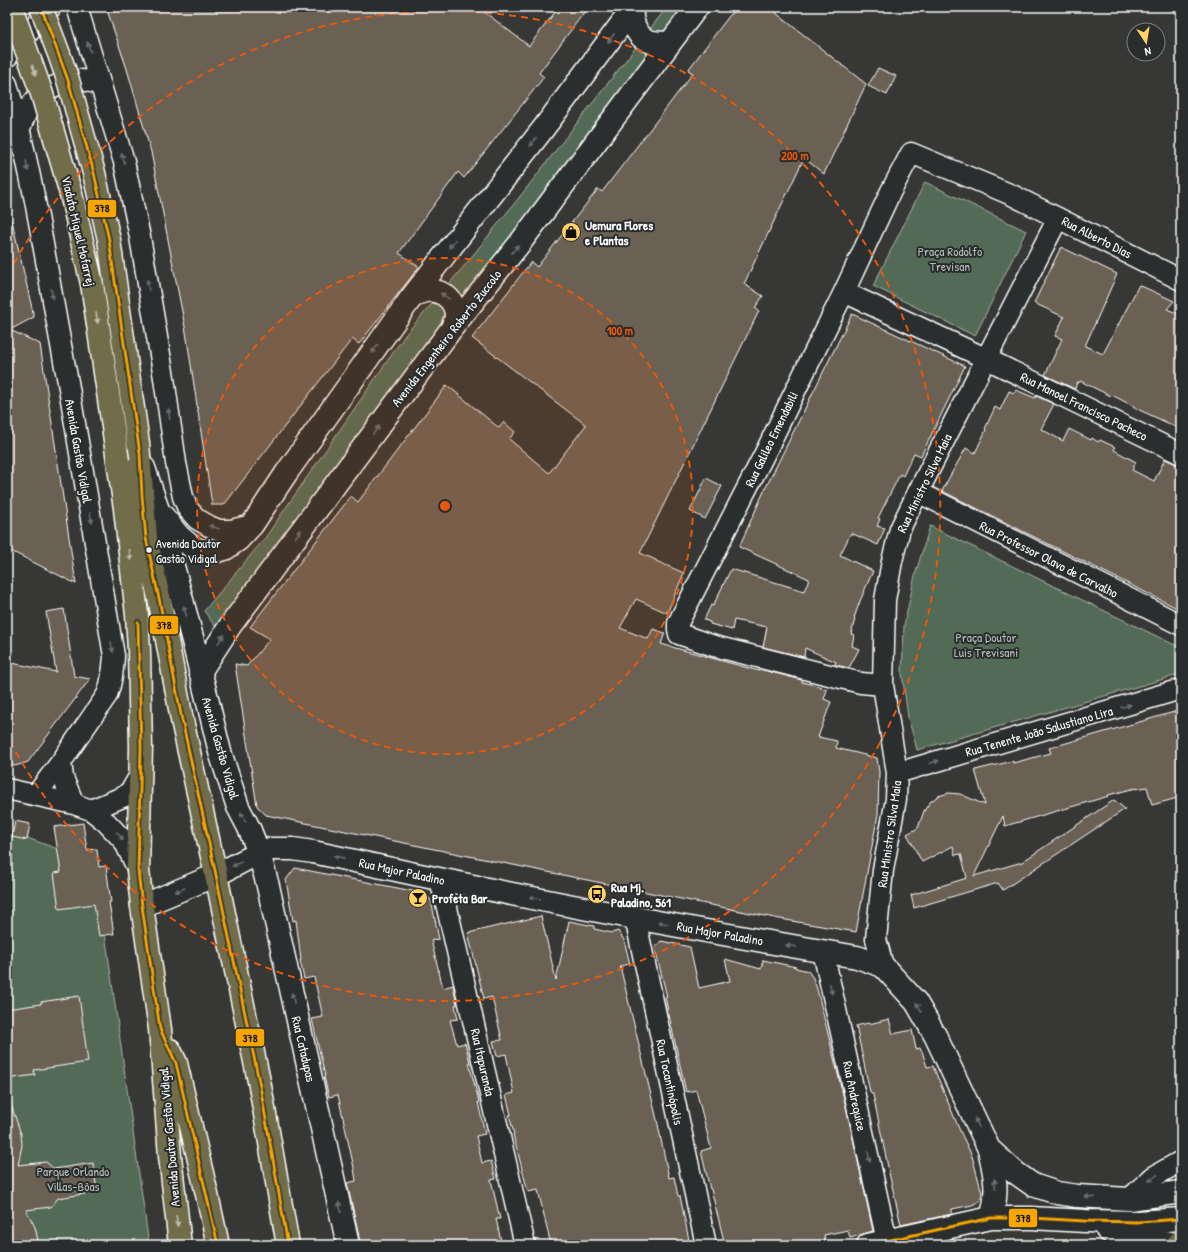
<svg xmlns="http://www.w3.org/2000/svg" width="1188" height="1252" font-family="'Patrick Hand',sans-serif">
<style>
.green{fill:#536a57;stroke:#a9b4ab}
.building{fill:#6b6152;stroke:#fff}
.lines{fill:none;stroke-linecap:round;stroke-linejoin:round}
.minor-casing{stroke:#fff;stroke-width:23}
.tertiary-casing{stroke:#fff;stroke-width:25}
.secondary-casing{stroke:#fff;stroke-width:25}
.trunk-casing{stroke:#fff;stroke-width:25}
.minor{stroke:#2a2d2e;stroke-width:20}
.tertiary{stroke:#2a2d2e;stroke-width:22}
.secondary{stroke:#2a2d2e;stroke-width:22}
.trunk{stroke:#716d4b;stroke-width:22}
.trunk-bridge-casing{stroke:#fff;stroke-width:25;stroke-linecap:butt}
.trunk-bridge{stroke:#716d4b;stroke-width:22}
.bus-1-casing{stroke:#2a2d2e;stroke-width:6}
.bus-1{stroke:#f7a600;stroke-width:3}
.oneway{fill:#6a6c6d}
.oneway2{fill:#bfbdae}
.ring{fill:none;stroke:#e8590c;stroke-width:2;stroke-dasharray:7 5}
.bus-dot{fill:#fff;stroke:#2a2d2e;stroke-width:1.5}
.labels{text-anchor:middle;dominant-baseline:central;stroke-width:4;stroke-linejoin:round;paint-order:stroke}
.bus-label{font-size:12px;fill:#fff;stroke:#2a2d2e;text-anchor:start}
.poi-label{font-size:13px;font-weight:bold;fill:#fff;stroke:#2a2d2e;text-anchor:start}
.street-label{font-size:13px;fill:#fff;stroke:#2a2d2e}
.park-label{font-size:13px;fill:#b2bcb3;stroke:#2a2d2e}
.centre{fill:#e8590c;stroke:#2a2d2e;stroke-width:2}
.ring-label{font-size:12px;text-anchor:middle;font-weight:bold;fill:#e8590c;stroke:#2a2d2e;stroke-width:4;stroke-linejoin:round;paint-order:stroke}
.line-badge{stroke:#2a2d2e;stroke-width:1.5}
.pale-badge-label{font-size:11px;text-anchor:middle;font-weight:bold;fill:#111}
</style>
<rect width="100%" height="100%" fill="#373735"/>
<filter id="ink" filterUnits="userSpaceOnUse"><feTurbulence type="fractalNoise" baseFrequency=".025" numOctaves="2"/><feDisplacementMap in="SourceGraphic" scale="8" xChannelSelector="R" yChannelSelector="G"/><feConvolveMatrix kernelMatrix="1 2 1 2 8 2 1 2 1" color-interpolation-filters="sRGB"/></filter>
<g filter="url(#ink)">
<path class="green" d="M667,7H689L217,629L204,611L265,538L406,334L465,265L522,194Z
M925,182L1026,231L975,336L873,286Z
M930,526L1181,648V674L917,750L908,717L902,673L904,626L915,575Z
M7,832L16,834L83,858L102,912L149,1245H7Z"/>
<path class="building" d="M106,7H478L529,46L559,7H588L539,73L544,77L464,178L458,172L399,253L419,267L359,344L352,339L224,505H212L186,332L151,152L127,69Z
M736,7H780L776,13L866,84L824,174L804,158L744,284L763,296L755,308L759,311L640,553L656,560V561L684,573L667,613L636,599L620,628L648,639L653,629L665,633L661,644L759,671V669L802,680V682L822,687L821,688L827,690L824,699L831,702L818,737L837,741L836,748L877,758L879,772L878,814L856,932L780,919L266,815L257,806L235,664L247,666L270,639L250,627L351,496L358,502L447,385L499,428L504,422L515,432L509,439L549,473L586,425L472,338L531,262L537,267L598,189L602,192L693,73L688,70Z
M878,68L896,76L887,95L868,86Z
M12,221L34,317L10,330L40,344L76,584L7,549V222Z
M1061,247L1117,274L1085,346L1103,354L1139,285L1174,301L1167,309L1181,315V429L1135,408V407L1112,395L1111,396L1080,381L1079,383L1077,382L1075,389L1045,375L1062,339L1055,336L1064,317L1034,303Z
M852,314L965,366L921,456L914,453L903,476L900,474L878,518L880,519L877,526L885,528L878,545L851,533L840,555L873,571L860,601L854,618L855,619L851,634L854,635L852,646L859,649L849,668L835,665L836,662L805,648L804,657L763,647L767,627L734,620L732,630L710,624V622L704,620L711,605L713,606L731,569L804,591L809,579L739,547L765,489Z
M1016,390L1035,398L1036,396L1054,404L1041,429L1063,441L1069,429L1091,440L1092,438L1098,442L1100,440L1115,447L1114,450L1136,462L1132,470L1154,481L1165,459L1176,464L1181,465V610L942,491L950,476L966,448L975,453L986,430L985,429L995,407L1000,410L1009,391L1014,393Z
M706,478L722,486L705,519L690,511Z
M64,609L74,676L90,679L28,762L15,766L7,764V662L56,672L46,612Z
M1181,710V797L1152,805L1147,787L1136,789V788L1108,795L1109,796L1005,826L1003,816L974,876L1022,862L1114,800L1125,809L1003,890L998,883L914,908L911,895L967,878L961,854L955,855L953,846L922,862L907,834L918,828L924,811L930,802L938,796L949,793L960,794L985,805L975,770L1013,761V763L1051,753L1049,748Z
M15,821L30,824L27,840L12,837Z
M83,823L87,850L97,849L99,867L106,866L111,902H109L114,934L99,936L94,904L59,909L54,873L61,872L54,827Z
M295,868L423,893L431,900L439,939L431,940L443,988L453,985L457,1005H455L458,1019L450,1020L457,1045L465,1043L470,1063H469L479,1102H478L485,1134L476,1136L482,1163L491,1161L496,1179L491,1180L500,1219H496L502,1245H360L358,1231L347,1183L356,1181L354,1168L338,1095L329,1097L324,1077L325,1076L312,1019L323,1017L314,977L304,979L300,960H301L296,920L293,921L286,880Z
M541,916L556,980L569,921L594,926V929L612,933L618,931L624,940L630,964L620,966L657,1120L669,1178L674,1177L678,1196H680L690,1245H551L538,1190L528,1192L513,1134H514L509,1115H511L506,1095L514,1093L506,1054L497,1056L493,1041L502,1040L492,997L484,999L468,933Z
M661,941L690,947L699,988L730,981L725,959L761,969L763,960L796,967V968L808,971L813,978L817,989L847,1111L873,1231L850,1238L848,1230L824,1235L826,1245H801L800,1241L781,1245H725L711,1189H710L701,1151L711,1148L696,1090L688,1092V1091L686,1092L665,997H667L655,948Z
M79,996L88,1062L34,1070L35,1075L7,1079V1009L41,1004V1002Z
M889,1019L893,1034L912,1030L916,1049L920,1048L921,1051H922L927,1067L933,1066L960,1131L972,1156L982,1193L980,1201L972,1205L952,1209V1214L901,1225L890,1177L873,1094H871V1092H870L856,1026L868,1023L869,1024Z
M7,1099H9L21,1134L22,1145L18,1165L46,1162L54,1169L93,1163L97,1192L58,1198L51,1207L26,1210L35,1227L39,1245H7Z"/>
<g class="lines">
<defs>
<path id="minor" d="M77,7L124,162L140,237L164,378L176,463L183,497L188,509L197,519L209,526L219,530H231L252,525
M7,57L51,7
M7,84C36,181 48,282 68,382L114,656C113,670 112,682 107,695L61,762L36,795
M20,128C23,121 26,112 31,105C42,91 61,80 80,80C87,80 94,83 101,85
M844,292L987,359L1181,454
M918,492L1181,625
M883,685L861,683L714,646L679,634L678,629V623L766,451L800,381L844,292L890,193L911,153L1012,195L1181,280
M61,762L63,778L74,804
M897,773L1181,689
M7,789L74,804L91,810L106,822L124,841L138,870
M91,810L125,796L132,789L140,775
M440,880L444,895L525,1245
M635,918L706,1245
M823,951L887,1241
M883,966L876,939L883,870L896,799L897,773L883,685L885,600L892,561L900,529L918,492L1058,218
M1129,1199L1153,1177L1181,1161"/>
<path id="tertiary" d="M631,11C634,36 645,46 670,42
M411,298C415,296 418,293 422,292C438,286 456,299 456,316C456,320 453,324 452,328
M144,468L158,510L193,641L220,752L238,807L249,828L259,853L268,886L348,1245
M162,515L179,536L192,547L202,551L214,552L225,549L238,540L252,525L287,472L411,298L543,129L634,7
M200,672L230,626L452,328L520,243L697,7"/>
<path id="secondary" d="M142,906L216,875L259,853L270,849H293L313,852C493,892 675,927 857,957L883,966L916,1002L935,1035L989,1149L1016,1173L1033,1185L1057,1193L1077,1196L1129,1199L1181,1192
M989,1149C995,1175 999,1192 991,1218
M1107,1230L1116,1234L1177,1244
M868,1245L991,1218H1031L1085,1221L1138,1222L1181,1219"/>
<path id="trunk" d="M138,443L146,538L160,603L182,720L216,875L260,1086L288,1245
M118,461L125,509L137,615L139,651L141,748L138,870L142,906L160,1029L170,1156L180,1245
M170,1050L176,1063L206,1190L218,1245
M1177,1245L1181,1241"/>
</defs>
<use href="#minor" class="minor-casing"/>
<use href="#tertiary" class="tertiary-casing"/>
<use href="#secondary" class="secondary-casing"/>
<use href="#trunk" class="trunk-casing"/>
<use href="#minor" class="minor"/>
<use href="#tertiary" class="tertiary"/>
<use href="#secondary" class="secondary"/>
<use href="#trunk" class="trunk"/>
<defs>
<path id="trunk-bridge" d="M11,7L42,94L71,194L92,284L118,461
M41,7L59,54L68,80L94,173L109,240L138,443"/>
</defs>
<use href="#trunk-bridge" class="trunk-bridge-casing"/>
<use href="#trunk-bridge" class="trunk-bridge"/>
<defs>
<path id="bus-1" d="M41,7L68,80L94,173L109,240L140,454L142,496L146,538L160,603L182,720L216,875L260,1086L288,1245
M138,622L141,748L138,870L142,906L160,1029L176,1063L218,1245
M868,1245L991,1218H1031L1085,1221L1138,1222L1181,1219"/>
</defs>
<use href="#bus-1" class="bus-1-casing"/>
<use href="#bus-1" class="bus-1"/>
</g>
<defs><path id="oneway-solid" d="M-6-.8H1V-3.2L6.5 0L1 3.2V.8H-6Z"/></defs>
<g class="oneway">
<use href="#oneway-solid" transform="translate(611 38) rotate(127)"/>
<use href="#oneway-solid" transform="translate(89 47) rotate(-108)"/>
<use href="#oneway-solid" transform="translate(533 142) rotate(128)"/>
<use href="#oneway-solid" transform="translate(123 158) rotate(-106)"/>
<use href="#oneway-solid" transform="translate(27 166) rotate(79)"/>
<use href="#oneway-solid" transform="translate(452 244) rotate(128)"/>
<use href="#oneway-solid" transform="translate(515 249) rotate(-51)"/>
<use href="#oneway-solid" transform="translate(148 285) rotate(-99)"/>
<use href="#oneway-solid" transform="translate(52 294) rotate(80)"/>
<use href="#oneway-solid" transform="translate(445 296) rotate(-144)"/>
<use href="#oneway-solid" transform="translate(375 349) rotate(125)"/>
<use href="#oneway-solid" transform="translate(169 414) rotate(-98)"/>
<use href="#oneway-solid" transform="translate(376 430) rotate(-53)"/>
<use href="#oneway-solid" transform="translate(91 518) rotate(80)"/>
<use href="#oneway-solid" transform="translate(214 527) rotate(-161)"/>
<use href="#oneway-solid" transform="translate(298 534) rotate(-53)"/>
<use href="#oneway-solid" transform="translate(185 611) rotate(-105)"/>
<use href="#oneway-solid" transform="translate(221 639) rotate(-55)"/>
<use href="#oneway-solid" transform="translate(112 647) rotate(80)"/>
<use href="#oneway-solid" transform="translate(1126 706) rotate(-16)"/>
<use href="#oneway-solid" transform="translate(934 762) rotate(-16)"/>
<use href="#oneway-solid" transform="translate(243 817) rotate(-118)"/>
<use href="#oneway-solid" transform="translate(120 836) rotate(50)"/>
<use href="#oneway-solid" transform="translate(339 857) rotate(-167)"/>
<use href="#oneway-solid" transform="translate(237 864) rotate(152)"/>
<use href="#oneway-solid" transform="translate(180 890) rotate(158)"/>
<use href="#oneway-solid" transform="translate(535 898) rotate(-169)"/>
<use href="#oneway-solid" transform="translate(663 923) rotate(-170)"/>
<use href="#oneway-solid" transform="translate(791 946) rotate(-170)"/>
<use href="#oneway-solid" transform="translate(831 989) rotate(78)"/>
<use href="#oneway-solid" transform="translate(293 998) rotate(-103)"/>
<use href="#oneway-solid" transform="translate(919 1007) rotate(-122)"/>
<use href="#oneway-solid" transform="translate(977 1123) rotate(-115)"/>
<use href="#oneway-solid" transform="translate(869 1157) rotate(78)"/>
<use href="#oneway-solid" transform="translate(1153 1178) rotate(144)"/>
<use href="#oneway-solid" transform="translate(995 1184) rotate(-96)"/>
<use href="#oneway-solid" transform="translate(1090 1197) rotate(-177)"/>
<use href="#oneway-solid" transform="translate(340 1207) rotate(-103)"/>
</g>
<g class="oneway2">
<use href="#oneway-solid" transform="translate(34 70) rotate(70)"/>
<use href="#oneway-solid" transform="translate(97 318) rotate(81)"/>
<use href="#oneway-solid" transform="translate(130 555) rotate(84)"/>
<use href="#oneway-solid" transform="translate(177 1221) rotate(82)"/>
</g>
</g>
<circle cx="445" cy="506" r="248" fill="#e8590c" fill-opacity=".12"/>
<g class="ring">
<circle cx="445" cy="506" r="248"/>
<path d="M8 274A495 495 0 1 1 8 738"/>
</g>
<defs>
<symbol id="shop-disc" viewBox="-11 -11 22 22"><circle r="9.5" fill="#ffd166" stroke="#2a2d2e"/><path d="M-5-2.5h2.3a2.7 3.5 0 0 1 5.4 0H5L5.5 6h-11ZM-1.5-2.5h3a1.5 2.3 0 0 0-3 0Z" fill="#111"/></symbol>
<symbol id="bus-disc" viewBox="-11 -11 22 22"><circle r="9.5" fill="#ffd166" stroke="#2a2d2e"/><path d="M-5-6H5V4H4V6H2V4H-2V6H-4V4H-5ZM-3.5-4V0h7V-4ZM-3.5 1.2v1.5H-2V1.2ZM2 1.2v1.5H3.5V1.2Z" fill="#111"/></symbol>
<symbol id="bar-disc" viewBox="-11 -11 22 22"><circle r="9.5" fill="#ffd166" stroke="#2a2d2e"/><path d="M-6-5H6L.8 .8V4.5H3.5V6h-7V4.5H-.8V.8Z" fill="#111"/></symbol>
</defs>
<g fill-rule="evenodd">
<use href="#shop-disc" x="560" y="221" width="22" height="22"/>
<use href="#bus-disc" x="586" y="883" width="22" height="22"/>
<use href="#bar-disc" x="407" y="887" width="22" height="22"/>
</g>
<circle class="bus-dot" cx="149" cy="550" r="3.5"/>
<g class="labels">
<g class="bus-label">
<text x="156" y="543">Avenida Doutor<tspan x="156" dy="15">Gastão Vidigal</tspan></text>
</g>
<g class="poi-label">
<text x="585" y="225">Uemura Flores<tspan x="585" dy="15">e Plantas</tspan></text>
<text x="611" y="887">Rua Mj.<tspan x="611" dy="15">Paladino, 561</tspan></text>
<text x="432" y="898">Profeta Bar</text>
</g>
<g class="street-label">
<text transform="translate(79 231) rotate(77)">Viaduto Miguel Mofarrej</text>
<text transform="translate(1097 237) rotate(27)">Rua Alberto Dias</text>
<text transform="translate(446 338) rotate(-52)">Avenida Engenheiro Roberto Zuccolo</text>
<text transform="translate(1084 406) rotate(26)">Rua Manoel Francisco Pacheco</text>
<text transform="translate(771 439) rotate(-64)">Rua Galileo Emendabili</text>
<text transform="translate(79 451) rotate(80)">Avenida Gastão Vidigal</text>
<text transform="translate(924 483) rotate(-64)">Rua Ministro Silva Maia</text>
<text transform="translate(1049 559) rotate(27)">Rua Professor Olavo de Carvalho</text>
<text transform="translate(1039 731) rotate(-16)">Rua Tenente João Salustiano Lira</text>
<text transform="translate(221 748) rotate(74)">Avenida Gastão Vidigal</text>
<text transform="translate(889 834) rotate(-82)">Rua Ministro Silva Maia</text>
<text transform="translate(402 871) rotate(12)">Rua Major Paladino</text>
<text transform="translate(720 933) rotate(10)">Rua Major Paladino</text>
<text transform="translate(304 1049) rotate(77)">Rua Catadupas</text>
<text transform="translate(483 1062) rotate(77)">Rua Itapuranda</text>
<text transform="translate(670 1082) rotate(78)">Rua Tocantinópolis</text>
<text transform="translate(855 1096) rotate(78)">Rua Andrequice</text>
<text transform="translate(169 1137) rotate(-95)">Avenida Doutor Gastão Vidigal</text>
</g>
<g class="park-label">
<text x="950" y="251">Praça Rodolfo<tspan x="950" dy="15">Trevisan</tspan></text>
<text x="986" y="637">Praça Doutor<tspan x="986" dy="15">Luis Trevisani</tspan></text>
<text x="73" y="1171">Parque Orlando<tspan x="73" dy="15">Villas-Bôas</tspan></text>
</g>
</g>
<circle cx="445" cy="506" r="6" class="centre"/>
<g class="ring-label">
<text x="795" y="160">200 m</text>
<text x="620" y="335">100 m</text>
</g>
<g class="line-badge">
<rect x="87" y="199" width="30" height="19" rx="4" fill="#f7a600"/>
<rect x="149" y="615" width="30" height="20" rx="4" fill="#f7a600"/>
<rect x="235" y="1028" width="30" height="19" rx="4" fill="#f7a600"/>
<rect x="1008" y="1208" width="30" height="20" rx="4" fill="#f7a600"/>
</g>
<g class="pale-badge-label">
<text x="102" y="212">378</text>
<text x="164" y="629">378</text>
<text x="250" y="1042">378</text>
<text x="1023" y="1222">378</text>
</g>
<rect width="1188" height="1252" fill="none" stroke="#2a2d2e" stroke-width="24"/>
<rect x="12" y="12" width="1164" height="1228" fill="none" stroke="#fff" stroke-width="1.5" filter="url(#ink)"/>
<g transform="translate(1146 42) rotate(168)"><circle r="19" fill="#2a2d2e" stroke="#7f8182"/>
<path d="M0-3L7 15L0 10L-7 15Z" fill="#ffd166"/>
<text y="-6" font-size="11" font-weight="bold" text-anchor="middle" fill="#ffffff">N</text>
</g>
</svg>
